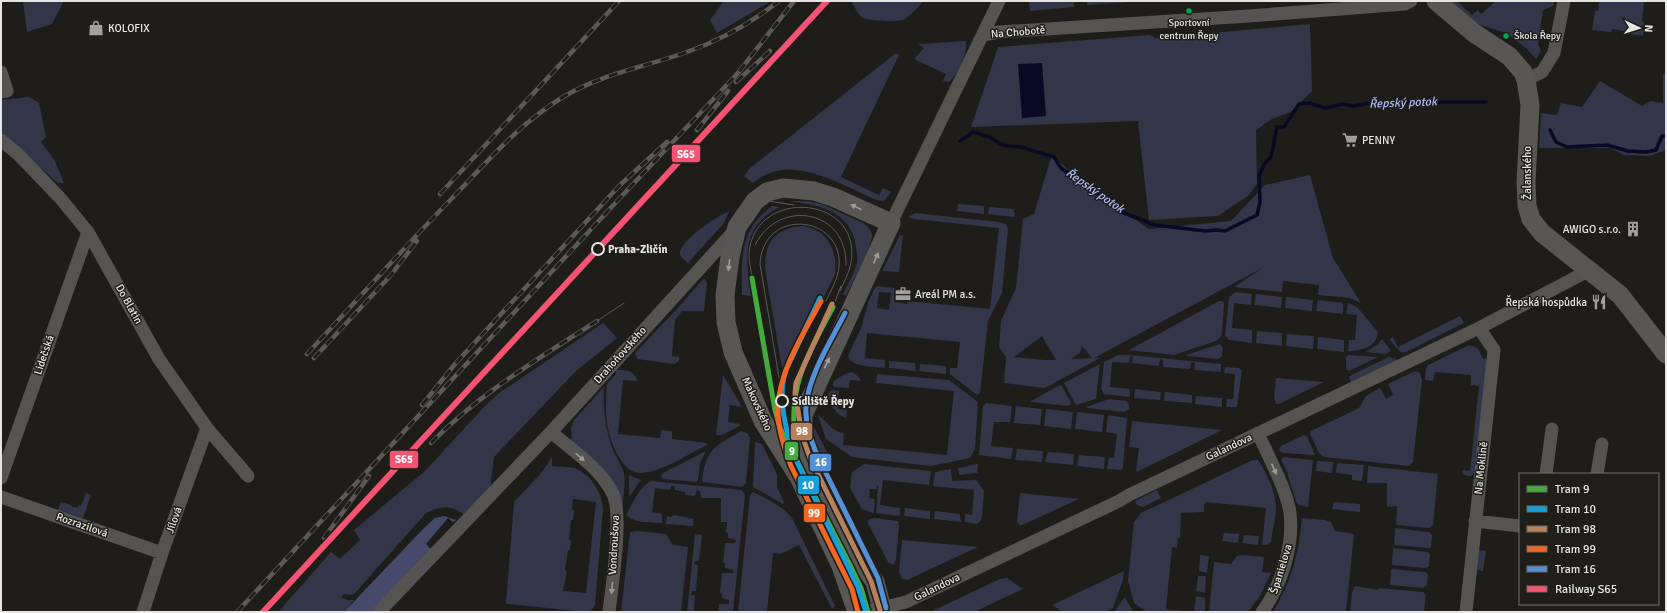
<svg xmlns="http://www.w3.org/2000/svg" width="1667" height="613" font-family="Signika,sans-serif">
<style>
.green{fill:#333548;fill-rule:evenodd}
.forest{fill:#45496a}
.water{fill:#0a0925}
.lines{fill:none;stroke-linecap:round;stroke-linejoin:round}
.stream{stroke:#0a0925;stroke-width:3.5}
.street{stroke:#555453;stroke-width:13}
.secondary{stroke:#585756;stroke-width:19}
.tram{stroke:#5b5a59;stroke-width:1}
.rail-casing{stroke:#5b5a59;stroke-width:4.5}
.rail{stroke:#1f1e19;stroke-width:3;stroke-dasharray:9;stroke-linecap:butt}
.rail-1-casing{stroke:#1f1e19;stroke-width:9}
.rail-1{stroke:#f65372;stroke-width:6}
.tram-1-casing{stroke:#1f1e19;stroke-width:8}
.tram-2-casing{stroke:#1f1e19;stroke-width:8}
.tram-3-casing{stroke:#1f1e19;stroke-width:8}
.tram-4-casing{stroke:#1f1e19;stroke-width:8}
.tram-5-casing{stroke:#1f1e19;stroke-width:8}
.tram-1{stroke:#43ac3c;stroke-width:5}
.tram-2{stroke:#179ed8;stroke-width:5}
.tram-3{stroke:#b6815c;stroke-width:5}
.tram-4{stroke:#f26522;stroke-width:5}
.tram-5{stroke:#548fd7;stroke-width:5}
.oneway{fill:#9f9e9c}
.oneway2{fill:#9e9c9a}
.bus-dot{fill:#00a651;stroke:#1f1e19;stroke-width:1.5}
.stop-dot{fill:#1f1e19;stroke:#e6e5e2;stroke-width:2}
.labels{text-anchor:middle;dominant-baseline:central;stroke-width:3;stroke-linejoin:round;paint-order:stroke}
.bus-label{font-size:10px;fill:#e6e5e2;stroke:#1f1e19}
.poi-label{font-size:11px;fill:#e6e5e2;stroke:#1f1e19;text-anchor:start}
.street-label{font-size:11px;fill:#e6e5e2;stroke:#1f1e19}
.stop-label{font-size:11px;font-weight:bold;fill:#e6e5e2;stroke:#1f1e19;text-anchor:start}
.water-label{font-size:12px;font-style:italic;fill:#b0b9f9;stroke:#1f1e19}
.line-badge{stroke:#1f1e19;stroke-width:1.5}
.badge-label{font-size:11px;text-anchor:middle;font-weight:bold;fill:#fff}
</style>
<rect width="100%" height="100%" fill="#1e1d1a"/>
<path class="green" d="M23,1H64L52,24L27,32Z
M724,1H771L717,33L710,20Z
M853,1H923C918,8 910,16 903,20C896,22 869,21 863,18C858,15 855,7 852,3Z
M1029,1H1074V7L1030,11Z
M1087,1H1144L1087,5Z
M1448,1H1457L1472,15L1478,10L1481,14L1496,1H1554L1553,6L1543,10L1538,44L1541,51L1536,59L1527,49L1507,33L1473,23Z
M1599,1H1644L1642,21L1644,22L1643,36L1630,34V32L1612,29L1611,32L1592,30L1595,10L1598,11Z
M1310,24L1312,91L1291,112L1272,119L1256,130L1257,184L1249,195L1218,216L1149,220L1138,121L971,127L998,47L1150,35L1156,38Z
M966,41C968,53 958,74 949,82L943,81L946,74L914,59L924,48L918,44Z
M896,53L899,55L841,177L879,195L883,188L891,192L884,201L877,200C840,185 790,151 753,183L744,176L749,169Z
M1666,73V150L1650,156L1624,155L1610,148H1539L1541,113L1557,115L1561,103L1582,107L1600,81L1642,106L1650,101L1663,103V74Z
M29,97L39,103L46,137L41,142L54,159L64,183H58L1,133V100Z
M1052,154L1080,182L1149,229L1231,221L1265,185L1310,175L1333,258L1361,303L1350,298L1318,295L1319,285L1283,281L1282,292L1234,287L1264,267L1094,358H1100L1045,388L1004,383L1006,357L999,347L1001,321L1016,288L1023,219L1034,214ZM1042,336L1056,360H1045L1014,357ZM1082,346L1092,358L1071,359L1080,353Z
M789,201H807L822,204L863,223C867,226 871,229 872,235C872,248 852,283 846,296L843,294C848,284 854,274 857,263C858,256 856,248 855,241C847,209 816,205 789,201Z
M958,204L984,206V214L957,211Z
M772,206L779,207C740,228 746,258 751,296L742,295C741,258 740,229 772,206Z
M989,207L1014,209L1015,217L988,214Z
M729,211L724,223L688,263C685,260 680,258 680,253C680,240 718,216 729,211Z
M915,213L999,222L1006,224L1008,229L1002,293L988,321L980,393L977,395L950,374V368H957L960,342L867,333L865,358L885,360V368C874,366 852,368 848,356L861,328L869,300L876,286L895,288L894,302L907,304V301L990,309L999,228L914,219L908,217ZM879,292L891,293L889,310L877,308Z
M803,226C828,230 838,251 835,274L795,358L785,375L783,374L765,269C764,242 776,228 803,226Z
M900,235H903L899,272L882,271Z
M703,279H705L707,283L704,311H682L675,320L672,356L679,357V361L674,364L637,359L635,353L676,310Z
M1236,292L1252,294L1251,305L1234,303L1232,328L1252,330V343L1229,340L1225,335L1229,297Z
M1256,294L1282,297L1281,308L1254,305Z
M1286,297L1313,300L1312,311L1285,308Z
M1318,300L1343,303V314L1316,311Z
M1219,301H1223L1224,304L1222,334L1221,337L1216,341L1174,355L1129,350Z
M1348,303L1357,307L1378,332C1378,347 1360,351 1348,351L1349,340H1355L1357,315L1346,314Z
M1460,316L1464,323L1404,353L1399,351L1389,339L1393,337L1398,347Z
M603,323L617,338L575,372L494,457L490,489L465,515C449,504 443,506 426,513L356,592L352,595L344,594L341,597L348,600H354L344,612H278L331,552L340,559L360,540L354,530L425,471L484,407L499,393Z
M1257,331L1282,333V346L1256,343Z
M1287,334L1314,336L1313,349L1286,346Z
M1318,337L1344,340V352L1317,349Z
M1382,339L1391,351L1385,354L1366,352L1378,344Z
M1220,344L1223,347L1222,356L1218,359L1187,356L1186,355Z
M1469,345C1478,347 1480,350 1482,358L1487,359L1475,471L1472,476H1467L1463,474L1462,470L1470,471L1479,386L1471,385V375L1435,372L1433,381L1425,380L1426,368L1428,365Z
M1118,355H1129L1221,364V372L1194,370L1195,363L1191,362L1190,369L1163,367V360L1160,359L1159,366L1132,363L1133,356H1130L1129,363L1112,362L1110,387L1130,389V397L1104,394L1101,389L1104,362Z
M1349,355L1378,357L1349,371L1346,369V357Z
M1389,357L1399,360L1352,383L1349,377L1353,374Z
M889,361L915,363L916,371L889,368Z
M920,364L946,366V374L919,371Z
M1100,364L1096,399L1076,405L1064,383Z
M1225,367L1239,368L1242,370L1237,407H1226L1227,399H1233L1235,374L1224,373Z
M616,370C628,370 633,370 638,381L623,380L618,434L660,438L661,430L672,431V439L707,443V445C688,454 661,473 640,473C621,473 609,439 607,423C605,410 606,397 607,384L616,374Z
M1415,371L1420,373L1422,380L1413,462L1409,466L1324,457L1319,453L1310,434L1311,431L1359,408L1366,396L1380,388L1386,399L1393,395L1388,384Z
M852,372L859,377L861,381L850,380L849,388L834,387L833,385V382C839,377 844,374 852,372Z
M877,374L949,380L978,402L975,449L970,458L931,466L852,457L826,439L818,415C828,422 831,431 844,433L843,445L947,455L954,391L876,383Z
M723,375L742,407L730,405L728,422L740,424V426L722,435H716Z
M1276,378L1324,382L1279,404H1276L1274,398Z
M1060,385L1062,386L1071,403L1070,405L1068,406L1031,402V401Z
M604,387C603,411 605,428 613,450C616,458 622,465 624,473C626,484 623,498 622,510L569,439L572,438L571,428L574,420Z
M1135,389L1161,392L1160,400L1134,398Z
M833,390L839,391L838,409L847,410L846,418C837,416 826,401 829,392Z
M1165,392L1192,395V403L1164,401Z
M1196,396L1222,398V407L1195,404Z
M1109,399L1126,401L1129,404V409L1124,412L1087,408L1086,407Z
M986,403L1012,406L1010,422H994L991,446L1013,448L1011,459L979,455L983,406Z
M1016,406L1042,409L1040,425L1014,423Z
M1046,409L1073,412L1071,429L1044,426Z
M1077,412L1104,415L1102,432L1075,429Z
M1108,415L1127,418L1123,468L1121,470L1107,469L1109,458H1114L1117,434L1106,432Z
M1132,421L1222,430L1137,472L1136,470L1139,448L1129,447Z
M811,425L815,429L830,458L821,462L811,441Z
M741,431L747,433L750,438L746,483L742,487L703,482L702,480C706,448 716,446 741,431Z
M1304,435L1307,436L1315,455L1283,453L1279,450L1281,446Z
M755,442L762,444L777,474V487L784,502L783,504L753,487Z
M1017,449L1043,451L1042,462L1015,460Z
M706,451L700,463L698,480L696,482L663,479L661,476L663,473Z
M1048,452L1074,454L1073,465L1045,462Z
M1079,455L1105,457L1104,469L1077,466Z
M552,457V466C560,467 569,466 577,469C592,476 602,493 603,509L595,605L592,610L587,612L507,604L506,602L514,502L542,472ZM573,499L596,502L586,593L563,591L567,571L565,570L568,550H570L571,540H569L571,520H573L574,510H572Z
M1283,457L1313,460L1308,507L1298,505L1296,502L1287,472L1281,460Z
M1253,460H1258C1267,473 1277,494 1276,511C1275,521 1272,532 1271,542L1267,545H1262L1266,508L1206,502L1204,505V512L1181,513L1180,538H1178L1177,548L1172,547L1166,609L1192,612H1147L1134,603L1128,581L1134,522L1141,513Z
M1317,461L1333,462L1332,473L1316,471Z
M1337,463L1364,465L1362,481L1352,480V475L1336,473Z
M864,464L931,471L929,485L883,480L880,505L900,508V516L876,513L878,486H877V489H870L869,498L875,499L874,513H873L862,509L850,488L852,472Z
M978,464L977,473L959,475L958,468Z
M1368,466L1438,474L1433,525L1429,528L1396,525L1397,508V506L1387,507V483H1367Z
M951,469L952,481L976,480L984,491L982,518L980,522L976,524L965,522V514L972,515L974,490L933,486L935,472Z
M629,475L641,480L629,497Z
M651,481L742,490L745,495L733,612H718L719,604H729V600L722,598V594L720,593L722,573H733V570L725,568V563H723L725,543H735L736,540L728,538V533L726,532L727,522H721V498H701L700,491L697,490L695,496L685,495V492L675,490V486H671V490L670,489L669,490L655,488L652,512L662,514V523C650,522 636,524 626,515C632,504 640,486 651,481Z
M1157,490L1161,498L1143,507L1137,505L1135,501Z
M753,492C767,499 783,506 792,518L835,606L832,609L799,545L781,554L773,553L767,612H738L750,495Z
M86,493L91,495L83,518L58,510L61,502L71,505L72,507H78L79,505L81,506Z
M1020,493L1079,499L1020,526L1017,521Z
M1334,502L1360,504V512L1332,509Z
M905,508L930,511V519L904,516Z
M935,511L960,514L961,522L934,519Z
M673,515L694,519L693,526L666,524L667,516L672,517Z
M874,518L898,521L899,526L896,560L893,565L888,562L868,523V520Z
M1302,518L1325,520L1331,522L1335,531L1354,534L1346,612H1273C1291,583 1299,552 1302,518Z
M1395,528L1429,532L1432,535L1431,547L1429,548L1394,545Z
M637,531L666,534L673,545L688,547L681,612H621L630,532Z
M1224,533L1239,534L1238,543L1222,541Z
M695,534L702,535L699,561H695L694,564L698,565L696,591H692L691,595H695L694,611L698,612H687Z
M1244,535L1259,536L1258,545L1242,543Z
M902,540L978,547L907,580L902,579L899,571Z
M1393,548L1428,552L1430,554L1429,566L1426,568L1392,565Z
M1479,550L1486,551L1483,571L1477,570Z
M1200,555L1209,556L1207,573L1199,571Z
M1242,555L1264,557L1262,572L1271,573L1260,596L1248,612H1209L1214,562L1231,564L1237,556Z
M1391,569L1426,572L1428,575L1427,585L1423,588L1390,585Z
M1124,571L1123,580L1113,608L1106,612H1063L1052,605Z
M1198,576H1206L1205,593L1196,591Z
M1007,578L1023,589L974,612H930L1000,579Z
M1355,586L1379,590V588L1423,592L1426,595L1424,612H1350L1352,592Z
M1196,596L1205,598V612H1194Z
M1124,598H1125L1134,612H1114Z"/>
<path class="forest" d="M444,516L456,520L453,522L448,518L426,544L433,551L374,612H344L423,529L435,518Z"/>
<path class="water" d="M1042,63L1046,116L1022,118L1018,64Z"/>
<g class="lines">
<path class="stream" d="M1550,130L1556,142L1567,147L1607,145L1628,151L1646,152L1656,150L1662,136H1666
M960,141L973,132L990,137L999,143L1007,146L1021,147L1054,157L1061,168L1124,213L1155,225L1205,231L1217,230L1225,231L1257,215L1260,202L1259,176L1265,163L1271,157L1277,127H1284L1299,104L1309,103L1326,108L1342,104L1354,106L1375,102H1486"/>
<path class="street" d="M983,35L999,32L1249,16L1405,4L1411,1
M1,72L7,91L1,92
M1526,80L1542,72L1554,53L1564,1
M1,140L19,155L61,199L88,232L159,359L207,428L248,476
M891,223L999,1
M551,432C572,450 600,468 613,494C623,516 612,585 609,612
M1258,433C1268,456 1287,490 1290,513C1294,546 1281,586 1262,612
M1546,474L1552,429
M1597,474L1602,444
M1,478L88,232
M1,497L162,553
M1475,521L1520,526
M143,612L162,553L207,428
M379,612L551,432L736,229
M865,612L906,602L1119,501L1129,495L1479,328L1588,271
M1466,612L1494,350L1479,328"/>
<path class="secondary" d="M1436,1L1474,33L1509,56L1523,72L1526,80L1530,105L1526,182L1527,206L1531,219L1542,233L1620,295L1666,354
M857,612L841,566L799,477L763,421L733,352L726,322L725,295L730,257L737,227L755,201L767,192L783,188L814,191L833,197L891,223L803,415V437L805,448L859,560L875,582L883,612"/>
<path class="tram" d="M755,201H768L794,205
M755,245C779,197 848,210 846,265
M752,278C751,270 749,262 749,254C753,187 863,194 851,263C849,273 844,282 840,291
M833,307L841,286
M597,321L624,303
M783,401L760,264C763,206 844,215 839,267C838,279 831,290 826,301"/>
<defs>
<path id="rail" d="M736,82L770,51
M697,130L728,91
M440,194L619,1
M307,354C358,299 408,243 460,190C492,156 522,122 563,97C601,74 645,67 687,52C721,40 751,23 779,1
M314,358L391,275L417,241
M422,405L455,364L620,185L667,142
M431,443C479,394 539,358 597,321
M324,538L369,476
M237,612L619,199L738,73L794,1"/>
</defs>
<use href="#rail" class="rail-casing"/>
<use href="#rail" class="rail"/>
<defs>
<path id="rail-1" d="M263,612L827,1"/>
</defs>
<use href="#rail-1" class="rail-1-casing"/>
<use href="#rail-1" class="rail-1"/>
<defs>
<path id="tram-1" d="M752,278L775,410L780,428L850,565L861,588L868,612
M795,436C788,384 810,351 833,307"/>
<path id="tram-2" d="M820,298L786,370C776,398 787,437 798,464L858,587L866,612"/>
<path id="tram-3" d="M832,304L796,383L795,393L800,423L804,441L810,458L871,581L880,610"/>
<path id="tram-4" d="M821,301C804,333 780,369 778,406C777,426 784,447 791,466L852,589L858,612"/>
<path id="tram-5" d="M845,313C831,341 808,376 806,407C805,424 811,440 817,455L878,578L886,608"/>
</defs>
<use href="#tram-1" class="tram-1-casing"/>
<use href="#tram-2" class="tram-2-casing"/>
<use href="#tram-3" class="tram-3-casing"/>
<use href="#tram-4" class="tram-4-casing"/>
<use href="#tram-5" class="tram-5-casing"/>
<use href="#tram-1" class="tram-1"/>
<use href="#tram-2" class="tram-2"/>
<use href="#tram-3" class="tram-3"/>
<use href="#tram-4" class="tram-4"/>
<use href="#tram-5" class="tram-5"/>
</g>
<defs><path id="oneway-solid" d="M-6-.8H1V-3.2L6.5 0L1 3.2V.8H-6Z"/></defs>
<g class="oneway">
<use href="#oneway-solid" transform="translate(856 207) rotate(-155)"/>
<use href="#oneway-solid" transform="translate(876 258) rotate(-65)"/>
<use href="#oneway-solid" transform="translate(729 265) rotate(97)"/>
<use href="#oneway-solid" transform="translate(827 363) rotate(-65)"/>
</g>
<g class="oneway2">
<use href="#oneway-solid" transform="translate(580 457) rotate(41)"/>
<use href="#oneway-solid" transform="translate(1274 469) rotate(66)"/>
<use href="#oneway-solid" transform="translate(612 588) rotate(95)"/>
</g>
<defs>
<symbol id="shop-bare" viewBox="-9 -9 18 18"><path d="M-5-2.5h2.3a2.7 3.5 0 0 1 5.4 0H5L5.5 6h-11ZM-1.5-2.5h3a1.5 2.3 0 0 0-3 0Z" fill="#a09f9c" stroke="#1f1e19" stroke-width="2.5" paint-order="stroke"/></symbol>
<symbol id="supermarket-bare" viewBox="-9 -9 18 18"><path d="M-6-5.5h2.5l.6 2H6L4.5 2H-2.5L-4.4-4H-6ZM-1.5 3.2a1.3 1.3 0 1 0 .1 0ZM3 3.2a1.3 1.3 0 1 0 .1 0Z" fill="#a09f9c" stroke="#1f1e19" stroke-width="2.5" paint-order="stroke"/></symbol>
<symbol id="building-bare" viewBox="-9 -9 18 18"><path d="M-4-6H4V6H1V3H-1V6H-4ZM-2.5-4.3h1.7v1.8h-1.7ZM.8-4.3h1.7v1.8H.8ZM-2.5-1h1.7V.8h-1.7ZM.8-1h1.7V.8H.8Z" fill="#a09f9c" stroke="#1f1e19" stroke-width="2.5" paint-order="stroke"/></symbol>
<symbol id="office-bare" viewBox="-9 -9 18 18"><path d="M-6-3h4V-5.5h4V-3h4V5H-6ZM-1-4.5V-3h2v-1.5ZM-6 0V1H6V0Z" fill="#a09f9c" stroke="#1f1e19" stroke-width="2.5" paint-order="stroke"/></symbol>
<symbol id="restaurant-bare" viewBox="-9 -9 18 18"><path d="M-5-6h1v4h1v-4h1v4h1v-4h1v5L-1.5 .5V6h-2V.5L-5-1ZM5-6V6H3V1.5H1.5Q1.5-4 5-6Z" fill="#a09f9c" stroke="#1f1e19" stroke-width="2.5" paint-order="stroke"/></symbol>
</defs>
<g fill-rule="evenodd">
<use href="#shop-bare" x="85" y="17" width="22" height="22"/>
<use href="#supermarket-bare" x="1339" y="129" width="22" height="22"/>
<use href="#building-bare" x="1622" y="218" width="22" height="22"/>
<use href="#office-bare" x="892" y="283" width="22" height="22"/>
<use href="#restaurant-bare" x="1588" y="291" width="22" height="22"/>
</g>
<g class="bus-dot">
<circle cx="1189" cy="11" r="3.5"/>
<circle cx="1506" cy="36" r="3.5"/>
</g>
<g class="stop-dot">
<circle cx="598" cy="249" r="6"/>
<circle cx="782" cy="401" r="6"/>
</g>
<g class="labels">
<g class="bus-label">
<text x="1189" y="23">Sportovní<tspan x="1189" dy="13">centrum Řepy</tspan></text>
<text x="1514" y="36" text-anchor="start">Škola Řepy</text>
</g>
<g class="poi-label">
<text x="108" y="28">KOLOFIX</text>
<text x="1362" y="140">PENNY</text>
<text x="1621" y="229" text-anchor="end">AWIGO s.r.o.</text>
<text x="915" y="294">Areál PM a.s.</text>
<text x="1587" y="302" text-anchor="end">Řepská hospůdka</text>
</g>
<g class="street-label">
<text transform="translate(1018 32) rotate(-5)">Na Chobotě</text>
<text transform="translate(1527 173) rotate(-90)">Žalanského</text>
<text transform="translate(129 304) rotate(61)">Do Blatin</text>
<text transform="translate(44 355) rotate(-71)">Lidečská</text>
<text transform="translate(620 355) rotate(-48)">Drahoňovského</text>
<text transform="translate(757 404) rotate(65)">Makovského</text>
<text transform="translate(1229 447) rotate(-25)">Galandova</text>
<text transform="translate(1481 468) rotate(-84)">Na Moklině</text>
<text transform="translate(174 520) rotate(-70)">Jílová</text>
<text transform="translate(82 525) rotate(19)">Rozrazilová</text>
<text transform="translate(614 545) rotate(-87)">Vondroušova</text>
<text transform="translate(1281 569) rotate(-73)">Španielova</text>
<text transform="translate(937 587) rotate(-26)">Galandova</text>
</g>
<g class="stop-label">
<text x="608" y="249">Praha-Zličín</text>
<text x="792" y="401">Sídliště Řepy</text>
</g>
<g class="water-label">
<text transform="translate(1403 103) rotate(-2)">Řepský potok</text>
<text transform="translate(1095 191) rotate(35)">Řepský potok</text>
</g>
</g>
<g class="line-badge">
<rect x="671" y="144" width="30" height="19" rx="4" fill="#f65372"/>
<rect x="790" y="422" width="23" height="19" rx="4" fill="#b6815c"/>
<rect x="784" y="441" width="15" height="20" rx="4" fill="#43ac3c"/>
<rect x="389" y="450" width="30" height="19" rx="4" fill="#f65372"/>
<rect x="809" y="453" width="23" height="19" rx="4" fill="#548fd7"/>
<rect x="797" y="475" width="23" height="20" rx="4" fill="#179ed8"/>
<rect x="803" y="503" width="23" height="20" rx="4" fill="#f26522"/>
</g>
<g class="badge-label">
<text x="686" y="158">S65</text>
<text x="802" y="435">98</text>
<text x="792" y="455">9</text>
<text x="404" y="463">S65</text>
<text x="821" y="466">16</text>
<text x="808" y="489">10</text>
<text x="814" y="517">99</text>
</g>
<rect width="1667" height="613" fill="none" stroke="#e6e5e2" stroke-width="4"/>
<rect x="1519" y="473" width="140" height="132" fill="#1f1e19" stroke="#6f6e69"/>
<rect x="1527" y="486" width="20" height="6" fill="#43ac3c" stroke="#6f6e69"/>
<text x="1555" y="493" font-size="12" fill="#e6e5e2">Tram 9</text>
<rect x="1527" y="506" width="20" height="6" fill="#179ed8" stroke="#6f6e69"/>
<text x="1555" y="513" font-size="12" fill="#e6e5e2">Tram 10</text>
<rect x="1527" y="526" width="20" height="6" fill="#b6815c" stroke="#6f6e69"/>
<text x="1555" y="533" font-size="12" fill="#e6e5e2">Tram 98</text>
<rect x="1527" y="546" width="20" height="6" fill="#f26522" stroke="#6f6e69"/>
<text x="1555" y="553" font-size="12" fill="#e6e5e2">Tram 99</text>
<rect x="1527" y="566" width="20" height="6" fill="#548fd7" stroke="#6f6e69"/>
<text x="1555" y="573" font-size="12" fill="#e6e5e2">Tram 16</text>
<rect x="1527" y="586" width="20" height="6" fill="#f65372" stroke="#6f6e69"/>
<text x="1555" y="593" font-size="12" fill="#e6e5e2">Railway S65</text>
<g transform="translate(1639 28) rotate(94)" stroke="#1f1e19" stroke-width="3" paint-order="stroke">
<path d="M0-3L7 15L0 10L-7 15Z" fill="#e6e5e2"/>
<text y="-6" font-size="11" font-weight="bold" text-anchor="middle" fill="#e6e5e2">N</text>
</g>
</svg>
